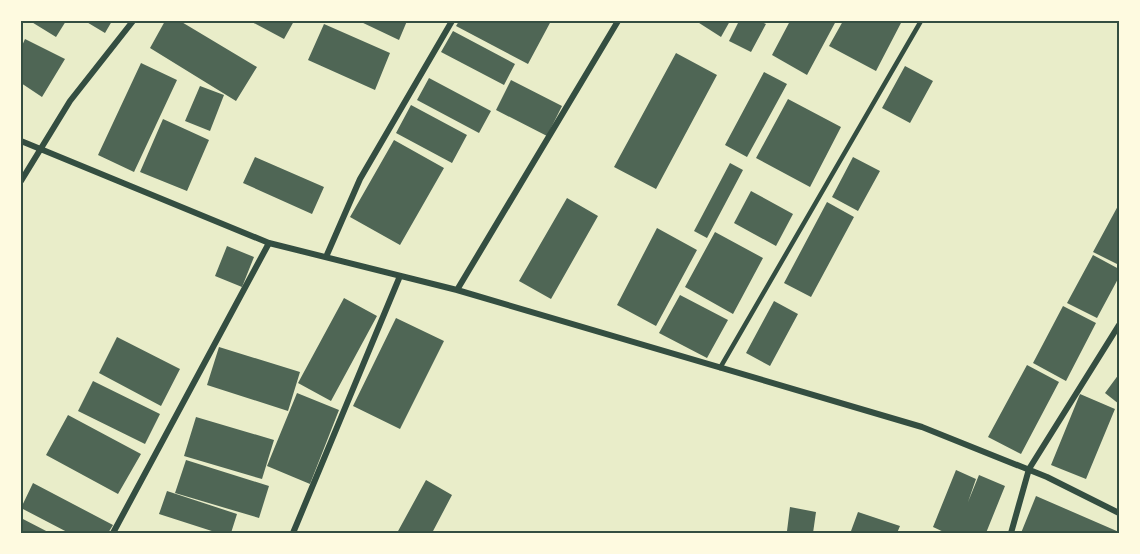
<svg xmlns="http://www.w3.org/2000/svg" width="1140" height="554" font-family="Commissioner,sans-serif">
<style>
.building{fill:#4f6655}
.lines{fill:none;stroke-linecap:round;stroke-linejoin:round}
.service{stroke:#344e41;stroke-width:4.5}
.minor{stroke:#344e41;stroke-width:6}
.neatline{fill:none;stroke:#344e41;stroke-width:2}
</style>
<rect width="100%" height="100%" fill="#e9edc9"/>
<path class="building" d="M30,21H66L56,37Z
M85,21H112L105,33Z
M165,21H180L257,67L236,101L150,48Z
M250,21H294L284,39Z
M359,21H407L399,40Z
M459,21H551L528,64L456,26Z
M696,21H730L721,37Z
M739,21H759L766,24L751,52L729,41Z
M790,21H836L807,75L772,55Z
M843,21H902L876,71L829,46Z
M324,24L390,53L375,90L308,60Z
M453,31L515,64L504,85L441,52Z
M25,39L65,59L42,97L21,83V48Z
M676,53L717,75L656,189L614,167Z
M141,63L177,80L134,172L98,155Z
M905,66L933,81L910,123L882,108Z
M764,72L787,84L747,157L725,145Z
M429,78L491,111L479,133L417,100Z
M511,80L562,106L547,136L496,110Z
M200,86L224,95L210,131L185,121Z
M788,99L841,127L810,187L756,158Z
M411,105L467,135L452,163L396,133Z
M163,119L209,140L187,191L140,172Z
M394,140L444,168L400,245L350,217Z
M255,157L324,187L312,214L243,183Z
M853,157L880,171L858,211L832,197Z
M730,163L743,170L707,238L694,231Z
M751,191L793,214L776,246L734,223Z
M567,198L598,216L551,299L519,281Z
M827,202L854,217L811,297L784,283Z
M1119,204V265L1093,252Z
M657,228L697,250L656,326L617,305Z
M715,232L763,258L733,314L685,287Z
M227,246L254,257L242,287L215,276Z
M1093,255L1119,269V277L1097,318L1067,303Z
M680,295L728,320L707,358L659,333Z
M344,298L377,316L331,401L298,383Z
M774,301L798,314L770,366L746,353Z
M1063,306L1096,323L1066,381L1033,363Z
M396,318L444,341L400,429L353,406Z
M117,337L180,369L161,406L99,373Z
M219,347L300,372L288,411L207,385Z
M1027,365L1059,382L1021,454L988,437Z
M1119,374V404L1105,393Z
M93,381L160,414L145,444L78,411Z
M297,393L339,410L310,484L267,466Z
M1080,394L1115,409L1086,479L1051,465Z
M68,415L141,454L118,494L46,455Z
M196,417L274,440L262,479L184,456Z
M186,460L269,486L259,518L175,493Z
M956,470L976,479L968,502L979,475L1005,486L986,533H946L933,527Z
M426,480L452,495L432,533H397Z
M33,483L113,525L108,533H69L21,508Z
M167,491L237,514L231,533H218L159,514Z
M1036,496L1119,532V533H1021Z
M790,507L816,512L813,533L787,531Z
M858,512L900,526L897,533L851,531Z
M21,518L50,533H21Z"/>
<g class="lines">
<path class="service" d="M720,368L921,21"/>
<path class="minor" d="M21,141L269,243L457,290L922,427L1047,477L1119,513
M21,181L70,101L133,21
M326,257L360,179L452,21
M457,290L618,21
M113,533L269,243
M293,533L400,276
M1011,533L1029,469L1119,325"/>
</g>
<rect width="1140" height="554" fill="none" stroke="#fefae0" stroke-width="45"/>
<rect x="22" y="22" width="1096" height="510" class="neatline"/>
</svg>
